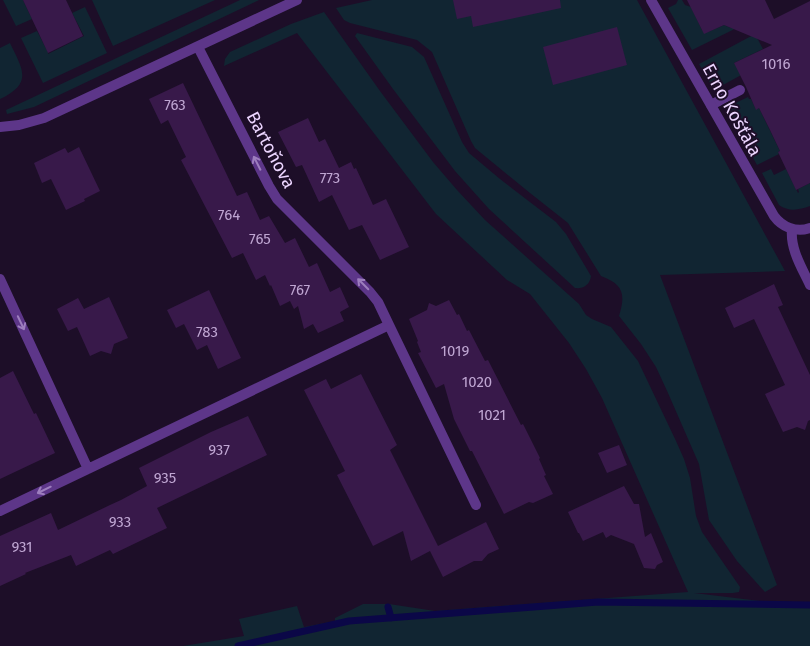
<svg xmlns="http://www.w3.org/2000/svg" width="810" height="646" font-family="'Fira Sans',sans-serif">
<style>
.green{fill:#112532}
.lines{fill:none;stroke-linecap:round;stroke-linejoin:round}
.stream{stroke:#0b0747;stroke-width:7}
.building{fill:#38194a}
.service{stroke:#5d3689;stroke-width:10}
.minor{stroke:#5d3689;stroke-width:10}
.oneway{stroke:#9d7ebe}
.labels{text-anchor:middle;dominant-baseline:central;stroke-width:4;stroke-linejoin:round;paint-order:stroke}
.number-label{font-size:15px;fill:#bfa6d2}
.street-label{font-size:18px;fill:#ecd5ff;stroke:#1d0e28}
</style>
<rect width="100%" height="100%" fill="#1d0e28"/>
<path class="green" d="M3,0H23L32,19L16,26Z
M92,0H215L113,46Z
M240,0H259L34,107L7,114L6,110Z
M372,0H637L785,271L660,275L777,585L765,592L737,561L709,520L699,464L668,393L656,367L641,344L619,316C626,294 623,284 601,276L568,223L530,193L475,148L471,141L432,52L417,40L350,23L344,20L336,8Z
M678,0H682L685,5L691,7L702,30L708,32L724,25L731,28L764,12L765,14L692,50L668,8L676,4Z
M85,7L107,53L43,83L21,38L37,31L48,52V54L84,36L72,13Z
M324,12L380,91L433,162L457,190L485,220L579,304L586,315L592,319L611,327L638,361L676,441L684,459L690,478L696,516L702,532L740,587L739,592L733,593H694L785,604L810,603V646H183L244,636L239,619L297,606L304,627L335,621V618L363,604H389L435,611L688,592L602,398L586,369L569,343L530,294L507,280L436,214L297,33L224,66L225,59L230,52L291,24Z
M357,33L412,47L424,57L462,142L469,153L500,179L556,222L566,234L591,276C590,285 583,289 575,288L489,209L455,171L393,89L355,36Z
M755,34L763,49L734,63L743,74L714,90L699,64Z
M10,43C23,70 33,83 0,99V48Z
M748,97L749,99H751L756,109L759,108L780,151L778,152L779,154L757,165L726,110L727,107Z
M771,169L774,175L786,169L798,193L799,192L798,189L810,183V206C799,210 789,212 779,205L762,173Z"/>
<g class="lines">
<path class="stream" d="M388,607L391,618
M238,646L349,621L598,602L810,605"/>
</g>
<path class="building" d="M23,0H66L83,36L48,53Z
M453,0H560L561,8L473,27L471,16L457,19Z
M687,0H765L774,19L810,1V183L796,190L778,152L780,151L770,130L759,108L756,110L746,87L734,63L772,45L724,25L704,34Z
M617,27L627,65L553,85L543,47Z
M183,83L237,196L247,192L260,220L269,216L285,243L295,238L309,267L317,263L330,292L340,287L349,307L340,312L344,321L318,333L313,324L304,329L298,306L294,309L290,301L280,306L271,285L270,286L265,275L256,280L243,253L232,258L181,160L186,157L168,120L161,124L149,99Z
M308,118L319,142L325,139L339,168L351,162L354,169L356,168L373,205L386,199L409,247L380,260L362,225L349,230L332,195L319,202L302,165L296,167L278,132Z
M79,147L100,191L84,199L85,201L66,210L51,179L42,183L34,163L65,148L68,153Z
M774,284L783,305L778,307L810,375V420L808,421L805,430L797,427L783,432L765,394L785,385L754,319L734,328L725,308Z
M209,290L241,358L218,369L207,345L197,350L184,324L176,328L167,310Z
M109,297L128,338L114,344L111,354L101,351L90,356L77,327L68,331L57,309L78,298L84,309Z
M449,300L457,315L459,314L467,331L469,330L485,361L488,360L521,425L523,424L540,458L539,459L546,475L544,476L553,494L533,503L529,502L504,514L472,451H470L454,419L444,384L436,388L418,353L421,352L417,342L418,341L409,319L427,310L429,303L436,306Z
M13,371L34,414L36,413L55,453L0,479V378Z
M361,374L397,445L390,450L438,546L486,522L499,549L488,554L482,561H474L443,577L430,551L411,561L403,531L373,546L337,475L345,471L304,390L326,379L331,389Z
M248,416L267,455L157,508L167,528L113,554L110,550L76,566L71,555L25,573L26,574L0,586V536L51,513L58,530L110,505L121,500L147,486L139,468L211,432Z
M619,445L627,465L607,473L598,453Z
M624,486L634,504H639L645,537L651,533L663,562L657,565L655,569L644,568L634,544L611,535L606,538L603,532L583,541L579,533H578L568,512Z"/>
<g class="lines">
<path class="service" d="M711,105L740,90"/>
<path class="minor" d="M651,0L774,216C782,227 796,233 810,228
M198,47L269,186L277,199L370,292L378,302L389,325
M0,127L19,125L44,118L297,0
M792,229C790,249 802,268 810,285
M0,279L88,469
M0,511L389,325L476,505"/>
</g>
<defs><path id="oneway-shaft" d="M-6 0H5M1.5-3L5.5 0L1.5 3" fill="none" stroke-width="1.6" stroke-linecap="round" stroke-linejoin="round" transform="scale(1.25)"/></defs>
<g class="oneway">
<use href="#oneway-shaft" transform="translate(257 163) rotate(-117)"/>
<use href="#oneway-shaft" transform="translate(363 284) rotate(-135)"/>
<use href="#oneway-shaft" transform="translate(21 323) rotate(65)"/>
<use href="#oneway-shaft" transform="translate(44 490) rotate(154)"/>
</g>
<g class="labels">
<g class="number-label">
<text x="776" y="64">1016</text>
<text x="175" y="105">763</text>
<text x="330" y="178">773</text>
<text x="229" y="215">764</text>
<text x="260" y="239">765</text>
<text x="300" y="290">767</text>
<text x="207" y="332">783</text>
<text x="455" y="351">1019</text>
<text x="477" y="382">1020</text>
<text x="492" y="415">1021</text>
<text x="219" y="450">937</text>
<text x="165" y="478">935</text>
<text x="120" y="522">933</text>
<text x="22" y="547">931</text>
</g>
<g class="street-label">
<text transform="translate(732 110) rotate(61)">Erno Košťála</text>
<text transform="translate(271 150) rotate(62)">Bartoňova</text>
</g>
</g>
</svg>
